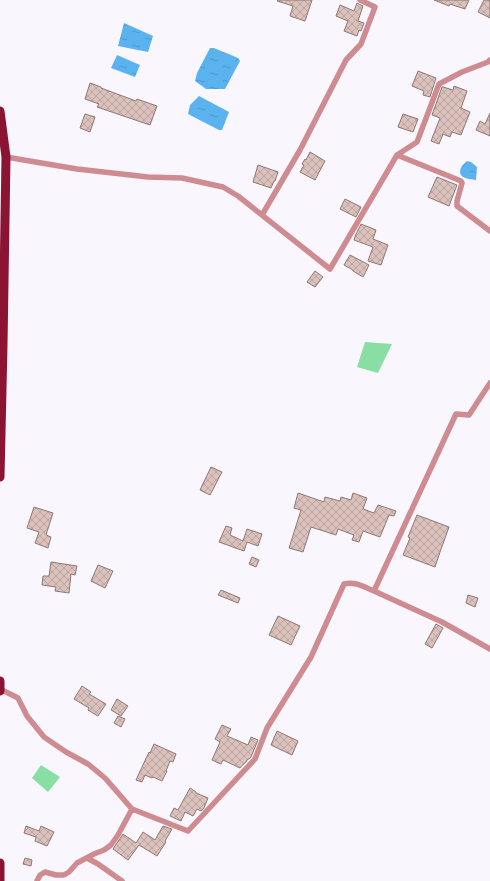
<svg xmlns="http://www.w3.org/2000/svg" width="490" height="881" font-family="Montserrat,sans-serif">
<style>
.grass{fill:#88dea3}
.water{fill:url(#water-ripples)}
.building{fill:url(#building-cross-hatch);stroke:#8f7872}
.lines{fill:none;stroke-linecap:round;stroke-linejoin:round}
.minor{stroke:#ce8b90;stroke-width:5.5}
.trunk{stroke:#8b1432;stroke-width:9}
</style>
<defs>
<pattern id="water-ripples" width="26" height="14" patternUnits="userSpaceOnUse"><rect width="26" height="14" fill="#5ab3ef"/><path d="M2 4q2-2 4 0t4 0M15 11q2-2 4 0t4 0" fill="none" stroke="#4e99cc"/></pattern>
<pattern id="building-cross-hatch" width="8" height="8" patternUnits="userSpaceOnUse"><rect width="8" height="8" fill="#dbc1bb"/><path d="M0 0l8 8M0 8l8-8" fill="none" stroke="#bba5a0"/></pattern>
</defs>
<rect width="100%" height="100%" fill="#faf6fe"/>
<path class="grass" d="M365,342L392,344L378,373L357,367Z
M41,765L60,777L48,792L32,778Z"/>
<path class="water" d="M124,23L153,36L148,52L118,46Z
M210,48H214L238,58L240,61L225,89H206L195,81L197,73Z
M117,55L140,65L135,77L111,68Z
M199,96L229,112L222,130H219L188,114L190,105Z
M467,161L471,162L477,167L476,180C472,179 467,179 463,177C456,172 463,164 467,161Z"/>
<path class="building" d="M278,0H312L305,21L290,16L293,6L277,1Z
M434,0H469L465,9L450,4L449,6Z
M484,0H487L490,1V18L478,12Z
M357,3L363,6L358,21L364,23L361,31L359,30L357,36L344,31L348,21L336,16L340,5L354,11Z
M418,71L436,78L430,97L423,95L424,91L412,86Z
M90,83L101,87V88L136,101L137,99L157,106L150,125L97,107L99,104L85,99Z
M454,86L467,91L461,108L470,112L461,135L452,132L450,137L443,134L439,144L431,141L440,118L432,115L442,87H443L453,90Z
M490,113V136L476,130L480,121L485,124Z
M85,114L95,117L90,132L80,128Z
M403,114L418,119L413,132L398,127Z
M310,152L325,161L315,180L300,172L304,165L302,164L305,159L306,160Z
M258,165L278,172L275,181H274L271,188L253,182Z
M437,177L457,185L449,206L428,197Z
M345,199L361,207L356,217L340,209Z
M361,224L376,230L373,239L388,245L381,265L368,261L373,247L354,240L356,234Z
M350,255L369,265L363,277L353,271V270L344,265Z
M315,271L323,277L315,287L307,282Z
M211,467L222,472L210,495L200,490Z
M298,493L324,502L325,497L340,501L341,497L351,500L353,493L367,498L363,509L374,513L378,505L396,511L394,516L389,515L380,537L363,531L359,542L352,540L354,535L338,529L336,535L311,527L303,552L289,548L301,510L294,508Z
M34,507L53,513L46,535L51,537L48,548L35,543L39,532L27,528Z
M417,515L449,527L440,552L435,567L403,555L410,538L408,537Z
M226,526L232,528L230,535L243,541L247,529L262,534L258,546L247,542L244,551L219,542Z
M252,557L259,560L256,567L249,564Z
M51,562L77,566L75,575L71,574L69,593L55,591L56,587L42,585L43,576H49Z
M98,565L113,571L105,588L91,581Z
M221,590L240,598L238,603L218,595Z
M468,595L478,598L475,607L466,603Z
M278,616L300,626L291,645L269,635Z
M436,624L443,628L432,648L425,644Z
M82,686L91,692L89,694L106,704L98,716L88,710L89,708L74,699Z
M117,699L128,706L121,716L111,710Z
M118,716L125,719L121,727L114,723Z
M222,725L231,729L227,736L248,745L251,737L258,740L251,757L249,759H248L246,762L240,768L223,760L221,764L212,760L220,742L215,739Z
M277,731L298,741L292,755L271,745Z
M154,744L176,754L173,762L170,761L166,771H167L162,781L153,777L152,778L145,775L142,782L136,780L149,752L150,753Z
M190,788L196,792V793L208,798L204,808L201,811L197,809L193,816L185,812L181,821L170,816L174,808L178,810Z
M26,826L39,831L41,826L54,832L47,846L35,841L36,837L24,833Z
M163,826L172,829L165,841L166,842L157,856L139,845L128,860L113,849L123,834L136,843L143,832L155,840Z
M25,858L32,860L31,866L23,864Z"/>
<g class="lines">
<path class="minor" d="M397,155L461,181L462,183L457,201V206L490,231
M6,157L77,169L148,177L182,178L223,187L238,196L330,269L397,155L417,142L439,84L462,72L488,62L490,60
M262,215L300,150L346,60L361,44L375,7L360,0
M374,591L442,622L490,649
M0,689L18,698L27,716L44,737L66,752L88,764L105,778L132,809L188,831L255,759L267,728L311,657L344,584C355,581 364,587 374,591L456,414L469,415L490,383
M87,858L98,864L122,881
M37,881L40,875L45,872L56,875H64L69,872L77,863L94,854L104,850L111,845L118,835L132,809"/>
<path class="trunk" d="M0,111L6,157L3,345L0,477
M0,681V691
M0,863V881"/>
</g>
</svg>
